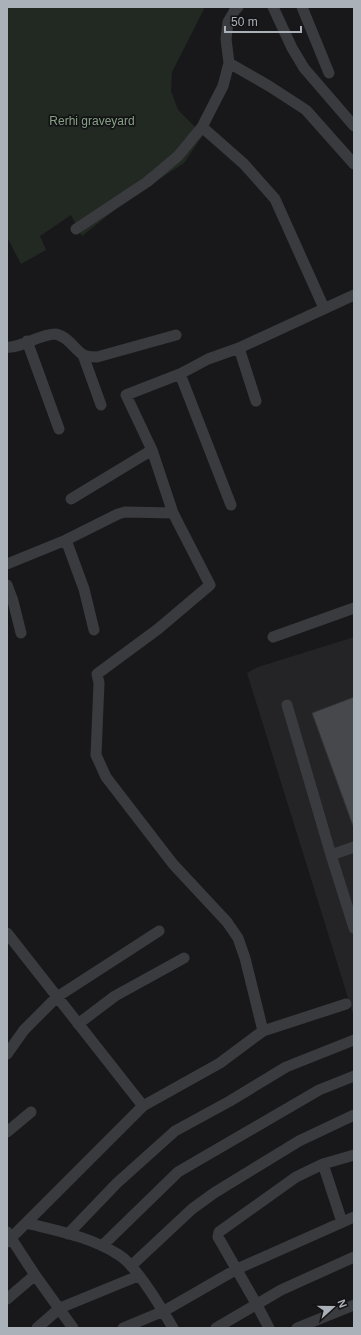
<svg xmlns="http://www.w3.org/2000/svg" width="361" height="1335" font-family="Arial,sans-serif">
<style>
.built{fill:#242426}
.green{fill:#222922}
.building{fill:#47484c;stroke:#323335}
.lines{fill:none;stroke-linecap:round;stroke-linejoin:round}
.street{stroke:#393b3e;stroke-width:11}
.labels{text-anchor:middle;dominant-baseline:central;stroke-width:3.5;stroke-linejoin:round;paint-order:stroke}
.park-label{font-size:12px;fill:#87a185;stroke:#131315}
</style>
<rect width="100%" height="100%" fill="#18181a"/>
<path class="built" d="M354,637V1017L247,673L258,667Z"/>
<path class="green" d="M7,7H205L172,72L171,91L178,110L203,135L184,163L126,201L82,236L71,215L40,236L46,250L21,264L7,237Z"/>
<path class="building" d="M354,697V826H353L312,713Z"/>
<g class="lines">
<path class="street" d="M273,7L292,48L304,68L354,126
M302,7L329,73
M229,63L269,86L306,110L354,164
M202,127L244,164L275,199L324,308
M76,229L147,182L178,156L202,127L223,86L229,63L226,39L228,22L235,10L238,7
M27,341L59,429
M7,347C19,349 40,334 55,334C66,335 74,348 82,354C87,357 92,357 97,357L176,335
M239,348L256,401
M83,355L101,405
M180,374L231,505
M71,499L152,450
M66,540L84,589L94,630
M7,564L66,540L118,514L125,512L173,513
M7,585L13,601L21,633
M273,637L354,608
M287,705L331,855
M354,847L331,855L354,928
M7,933L143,1106
M78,1024L115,996L184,958
M263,1031L245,958L238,938L227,922L173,864L106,777L96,755L99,683L97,674L158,629L210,585L173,513L152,450L126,395L180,374L208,359L239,348L354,295
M7,1054L24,1030L57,997L159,931
M7,1132L31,1112
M323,1164L342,1222
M26,1223C58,1231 91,1237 119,1255C137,1266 162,1309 173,1328
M7,1232L35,1275L73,1328
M68,1234L117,1183L175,1131L230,1101L286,1067L354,1040
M7,1242L143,1106L220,1063L263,1031L346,1004
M102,1246L178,1172L319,1090L354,1076
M131,1266L192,1209L214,1193L299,1141L354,1115
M7,1299L35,1275
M37,1328L60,1308L138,1276
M123,1328L164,1311L237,1269L354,1217
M216,1328L281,1290L354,1257
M269,1328L257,1305L218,1237L219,1232L296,1177L323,1164L354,1155
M297,1328L354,1305"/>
</g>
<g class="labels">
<g class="park-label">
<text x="92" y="121">Rerhi graveyard</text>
</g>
</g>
<rect width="361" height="1335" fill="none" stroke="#abb1b8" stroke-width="16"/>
<g transform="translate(333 1307) rotate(69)" stroke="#131315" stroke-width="3" paint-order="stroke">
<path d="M0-3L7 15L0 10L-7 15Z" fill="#abb1b8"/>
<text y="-6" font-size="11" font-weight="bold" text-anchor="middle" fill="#abb1b8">N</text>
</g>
<path d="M225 26v6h76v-6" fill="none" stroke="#abb1b8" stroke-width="2"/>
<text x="231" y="26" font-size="12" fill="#abb1b8" stroke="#131315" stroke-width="3" paint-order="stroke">50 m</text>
</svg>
